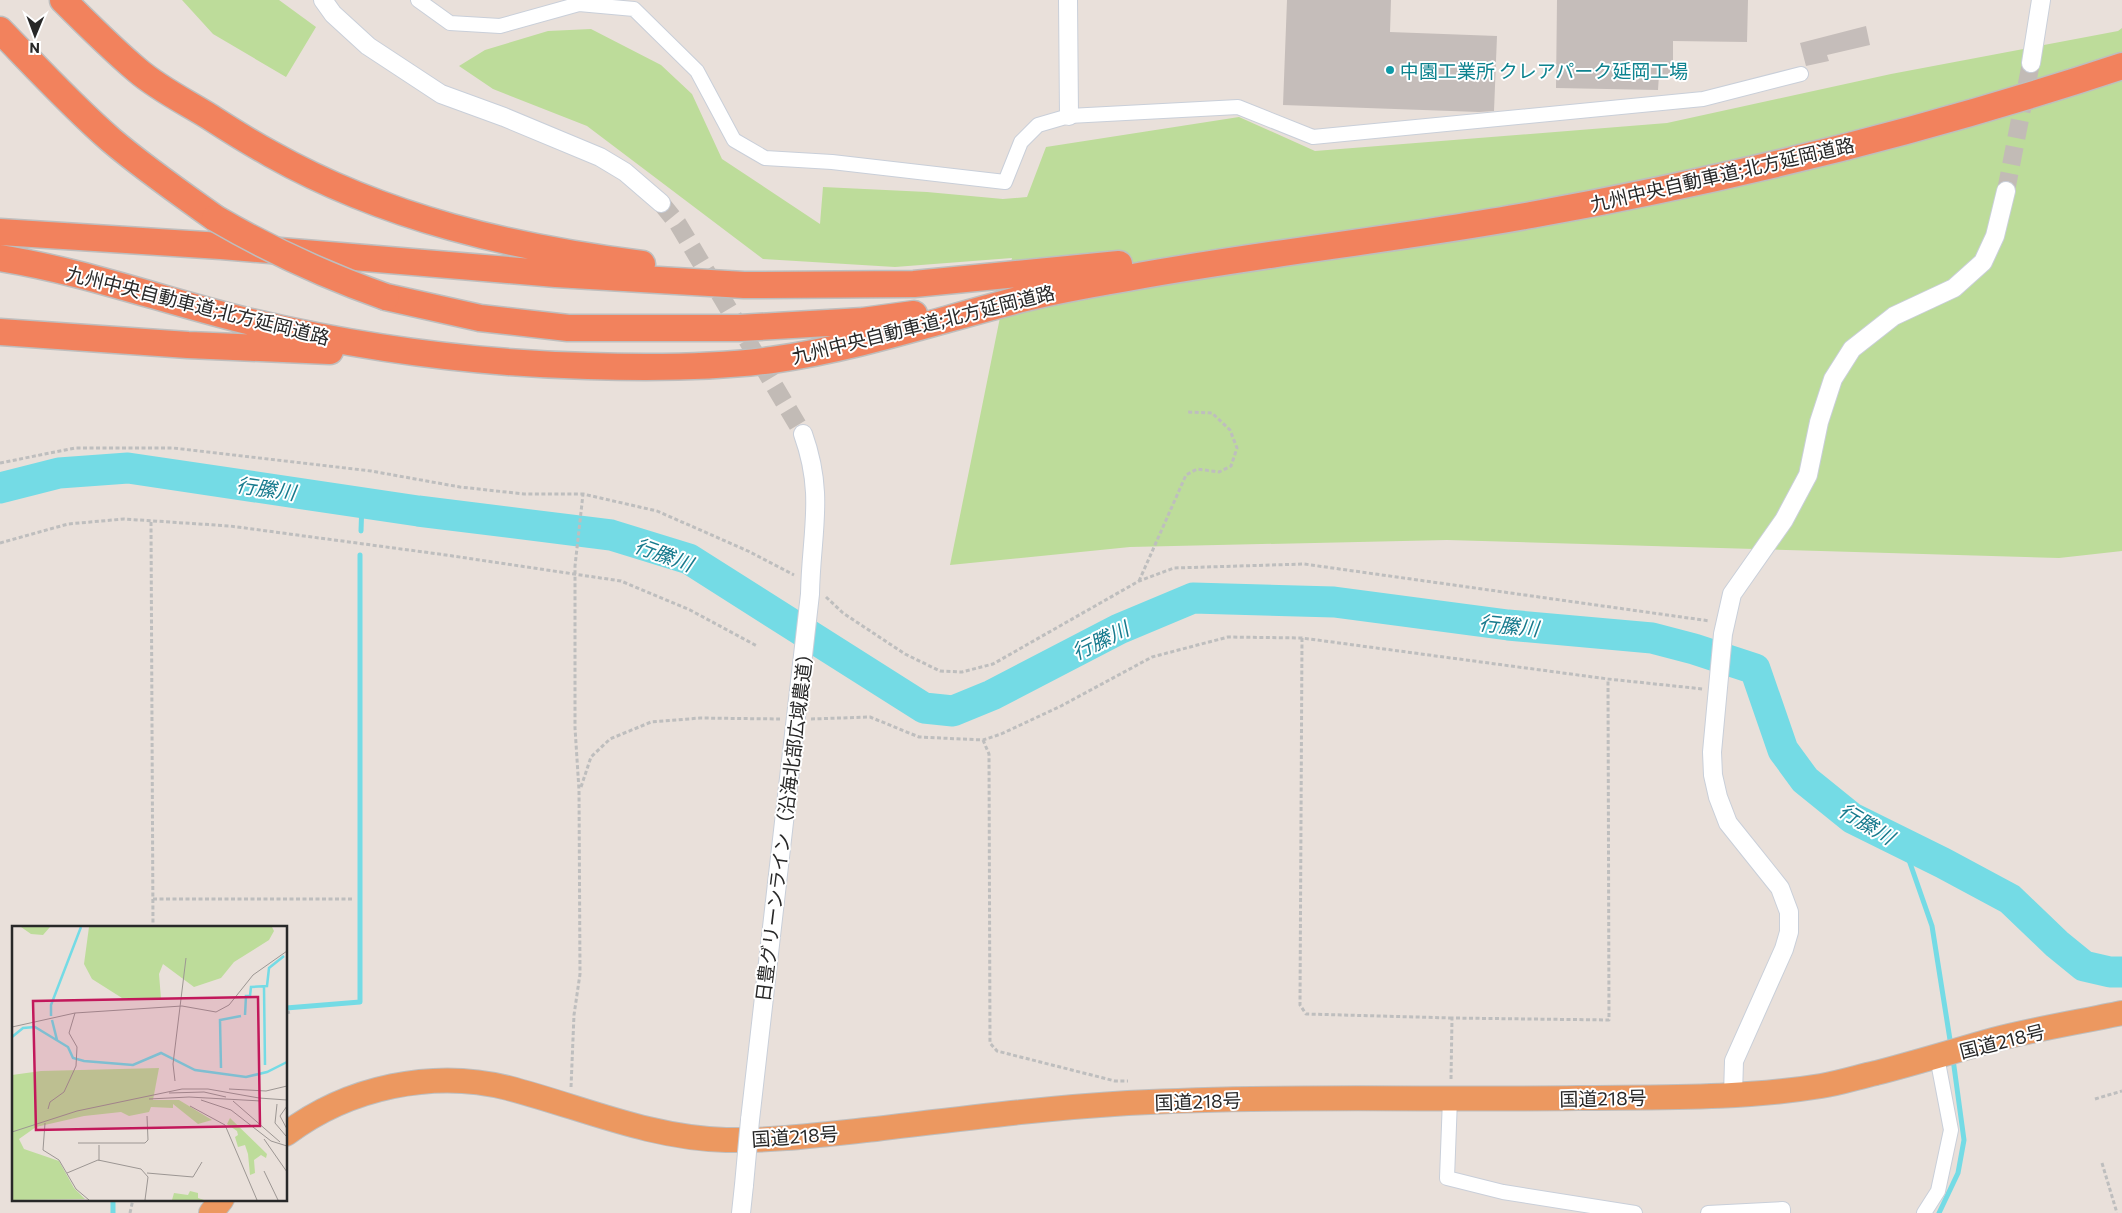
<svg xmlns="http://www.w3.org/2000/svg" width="2122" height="1213" font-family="Commissioner,'Noto Sans JP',sans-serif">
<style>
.green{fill:#bddc9a}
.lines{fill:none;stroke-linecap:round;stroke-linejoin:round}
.stream{stroke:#74dbe5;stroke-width:5}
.river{stroke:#74dbe5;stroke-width:31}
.building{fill:#c5bdba}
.tertiary-tunnel{stroke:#c2bbb6;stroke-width:18;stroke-dasharray:18 9;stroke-linecap:butt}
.minor-casing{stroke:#c9cfd9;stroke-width:16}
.tertiary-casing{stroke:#c9cfd9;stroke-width:20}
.trunk-casing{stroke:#bebebe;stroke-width:26}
.motorway-casing{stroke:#bebebe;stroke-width:29}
.path{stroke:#bebebe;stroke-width:3;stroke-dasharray:4 2.5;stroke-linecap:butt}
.minor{stroke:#fff;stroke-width:14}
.tertiary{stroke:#fff;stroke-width:18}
.trunk{stroke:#ec9860;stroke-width:24}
.motorway{stroke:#f2825d;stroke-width:26}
.tertiary-bridge-casing{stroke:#c9cfd9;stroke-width:20;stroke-linecap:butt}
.motorway-bridge-casing{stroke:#bebebe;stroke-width:29;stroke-linecap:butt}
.tertiary-bridge{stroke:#fff;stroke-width:18}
.motorway-bridge{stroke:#f2825d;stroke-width:26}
.culture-dot{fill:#0f9aa8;stroke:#fff;stroke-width:2}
.labels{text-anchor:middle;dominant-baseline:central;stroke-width:4;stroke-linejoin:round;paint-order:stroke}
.culture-label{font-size:19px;fill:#0d838f;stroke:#fff;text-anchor:start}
.street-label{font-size:19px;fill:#282828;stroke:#fff}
.water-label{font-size:20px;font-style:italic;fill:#177a8d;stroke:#fff}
.inset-river{fill:none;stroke:#74dbe5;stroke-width:2.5}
.inset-road{fill:none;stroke:#9c9693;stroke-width:1}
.view{fill:#c2185b;fill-opacity:0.15;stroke:#c2185b;stroke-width:2.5}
.inset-edge{fill:none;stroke:#282828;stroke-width:2.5}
</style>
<rect width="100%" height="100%" fill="#e9e0da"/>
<path class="green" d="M182,0H279L316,27L286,77L213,34Z
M2122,28V551L2059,558L1447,540L1130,547L950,565L1012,258L895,267L763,259L587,126L493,89L459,66L485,50L548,31L591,29L661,65L692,94L722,159L820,224L823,187L927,192L1003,199L1027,197L1046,147L1239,117L1315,151L1667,123L1891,74L2118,31Z"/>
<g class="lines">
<path class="stream" d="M361,531L362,502
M1903,843L1932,926L1951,1046
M286,1008L360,1002V555
M113,1199V1213
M1939,1213L1958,1173L1964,1140L1953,1059"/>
<path class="river" d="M0,488L59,473L128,468L418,511L611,535L689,559L924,708L953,711L992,695L1119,629L1193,598L1334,602L1508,625L1652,638L1694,649L1755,669L1783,750L1805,780L1852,818L1943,863L2010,899L2057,944L2084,966L2110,972H2122"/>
</g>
<path class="building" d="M1287,0H1391L1390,32L1497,36L1494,111L1479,112L1283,105Z
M1557,0H1748L1747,42L1673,41V75H1659L1658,90L1556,88Z
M1866,26L1870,45L1827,55L1829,61L1806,66L1800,43Z"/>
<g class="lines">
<path class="tertiary-tunnel" d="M2006,191L2031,63
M661,203L678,224L803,434"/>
<defs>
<path id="minor" d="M418,0L450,23L500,26L579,4L634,9L697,71L734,140L765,158L832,162L1005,182L1021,142L1038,125L1069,116L1238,107L1313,137L1703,99L1801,74
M1450,1099L1447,1178L1503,1192L1635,1213
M1708,1213L1783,1209V1213
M1924,1213L1938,1191L1951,1130L1937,1057"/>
<path id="tertiary" d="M323,0L333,14L368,46L441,94L504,117L600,157L625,172L661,203
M1068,0L1069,116
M2031,63L2041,0
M1733,1095L1734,1061L1784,949L1789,932V912L1780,888L1728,823L1718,797L1713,775L1712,752L1723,634L1732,594L1784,520L1808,475L1819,422L1833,379L1852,349L1894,316L1954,288L1983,262L1995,236L2006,191
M750,1120L810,594C811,533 825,495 803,434
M741,1213L744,1185"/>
<path id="trunk" d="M286,1134C348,1087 433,1069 508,1088C581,1107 649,1138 726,1140C777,1141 826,1134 876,1129C960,1119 1044,1108 1128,1103C1278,1095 1428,1100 1578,1098C1659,1097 1741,1099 1821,1086C1840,1083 1858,1077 1876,1073C1915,1063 1954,1051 1993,1040C2035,1029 2079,1022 2122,1013
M211,1213L222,1199"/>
<path id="motorway" d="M63,0C87,24 111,48 137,70C159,89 186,102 210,117C230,130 251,143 271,154C385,218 514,248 642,264
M0,30C36,67 72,106 111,140C144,168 180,193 215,218
M0,232L221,246L556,274L744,285L914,284L1119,264
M0,258C82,271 162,300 243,320C355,347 472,363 588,366C649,368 711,368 772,360C859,348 942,319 1026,298C1061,289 1098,283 1133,277C1265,253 1399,239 1531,215C1731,179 1929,130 2122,66
M386,297L480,318L568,328H740L863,321L914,314
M0,332L188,345L330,351"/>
</defs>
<use href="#minor" class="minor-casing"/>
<use href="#tertiary" class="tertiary-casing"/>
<use href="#trunk" class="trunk-casing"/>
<use href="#motorway" class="motorway-casing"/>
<path class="path" d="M0,463L75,448H173L371,471L460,487L524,494H583
M151,522L153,927
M0,543L68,524L124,519L230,526L446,555L621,581L690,610L757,646
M1139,581L1186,475L1197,469L1219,472L1231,466L1237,448L1230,430L1212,413L1188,412
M826,597L843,613L905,654L940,671L962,672L993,664L1139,581L1174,568L1304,564L1710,621
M1302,638L1300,1005L1306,1014L1452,1018
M811,719L870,717L919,737L983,740L1001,734L1061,706L1152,657L1228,637L1302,638L1608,679L1703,689
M983,740L989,754L990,1043L997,1051L1115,1081H1128
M581,787L591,757L610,739L651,722L700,718L780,719
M153,899H353
M286,1013L290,1012
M1451,1079L1452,1018L1609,1020L1608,679
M571,1087L574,1015L580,974L579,790L575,728V566L583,494L657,511L748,551L794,575
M2095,1099L2122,1091
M2102,1163L2117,1213
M130,1213L133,1199"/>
<use href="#minor" class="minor"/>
<use href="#tertiary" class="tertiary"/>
<use href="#trunk" class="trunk"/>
<use href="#motorway" class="motorway"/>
<defs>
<path id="tertiary-bridge" d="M744,1185L750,1120"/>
<path id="motorway-bridge" d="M215,218C270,250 326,276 386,297"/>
</defs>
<use href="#tertiary-bridge" class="tertiary-bridge-casing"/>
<use href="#motorway-bridge" class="motorway-bridge-casing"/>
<use href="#tertiary-bridge" class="tertiary-bridge"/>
<use href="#motorway-bridge" class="motorway-bridge"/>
</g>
<circle class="culture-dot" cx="1390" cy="70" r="5"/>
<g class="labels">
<g class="culture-label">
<text x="1400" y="70">中園工業所 クレアパーク延岡工場</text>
</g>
<g class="street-label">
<text transform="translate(1722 174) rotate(-13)">九州中央自動車道;北方延岡道路</text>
<text transform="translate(198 305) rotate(14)">九州中央自動車道;北方延岡道路</text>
<text transform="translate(923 324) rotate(-14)">九州中央自動車道;北方延岡道路</text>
<text transform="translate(784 823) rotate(-83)">日豊グリーンライン（沿海北部広域農道）</text>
<text transform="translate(2002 1041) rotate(-14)">国道218号</text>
<text transform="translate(1603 1098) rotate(-1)">国道218号</text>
<text transform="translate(1198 1101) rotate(-2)">国道218号</text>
<text transform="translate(795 1136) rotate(-4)">国道218号</text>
</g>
<g class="water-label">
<text transform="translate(266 488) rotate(8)">行縢川</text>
<text transform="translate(664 554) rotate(20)">行縢川</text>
<text transform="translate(1509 625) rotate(6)">行縢川</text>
<text transform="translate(1100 640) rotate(-26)">行縢川</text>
<text transform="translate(1867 823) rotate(31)">行縢川</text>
</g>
</g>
<g transform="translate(12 926)">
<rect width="275" height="275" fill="#e9e0da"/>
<path d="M9,1H38L31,9L19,8ZM77,1H260L262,5L257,14L222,36L209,52L182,61L151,38L147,48L149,73H127L110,72L80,53L72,38ZM147,142L141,174H167L200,194L186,198L161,178V182L139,181L137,186L117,190L109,186L72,190L24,201L7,213L12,223L47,235L62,262L73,273L0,274V149L29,145ZM218,192L255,228L254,232L249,229L242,234L243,247L238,249L236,228L233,219L226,221L223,211L226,209L225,205L215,198ZM178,265L186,267V272L192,274H160L162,267L176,269Z" fill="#bddc9a"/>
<path class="inset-river" d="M252,61L253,139M233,89L234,70H238L239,61L255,60L257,42L272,30M39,90V79L69,1M40,94L45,114M0,111L11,102L23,101L56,121L61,132L72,135L121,139L149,127L183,144L234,151L255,146L275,136M209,142L208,94L229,90"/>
<path class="inset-road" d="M0,101L63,87L170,80L204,86L217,79L241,49L275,25M163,155L161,138L174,32M217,163L254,165L275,160M157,167L192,166L214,171M137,173L177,171L249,175M189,174L219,184L259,215L275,220M221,175L268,216M265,178L263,197L274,210M178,180L213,199L245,274M275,180L268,190L275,203M36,183L38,176L52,166L64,140L65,121L57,107L63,87M33,197L31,224L47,234L64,263L77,274M0,206L65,185L170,163H196L247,172L275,174M252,213L275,246M66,217H133L136,214L135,190M87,235V219M252,245L266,274M55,247L86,234L129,243L136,251L133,274M135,247L181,251L190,236"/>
<path class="view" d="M246,71L248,200L24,204L21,75Z"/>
<rect width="275" height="275" class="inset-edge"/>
</g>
<g transform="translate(35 35) rotate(181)" stroke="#ffffff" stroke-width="4" paint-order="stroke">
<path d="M0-4L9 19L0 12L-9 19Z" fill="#282828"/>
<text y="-8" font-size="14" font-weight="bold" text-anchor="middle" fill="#282828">N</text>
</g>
</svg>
